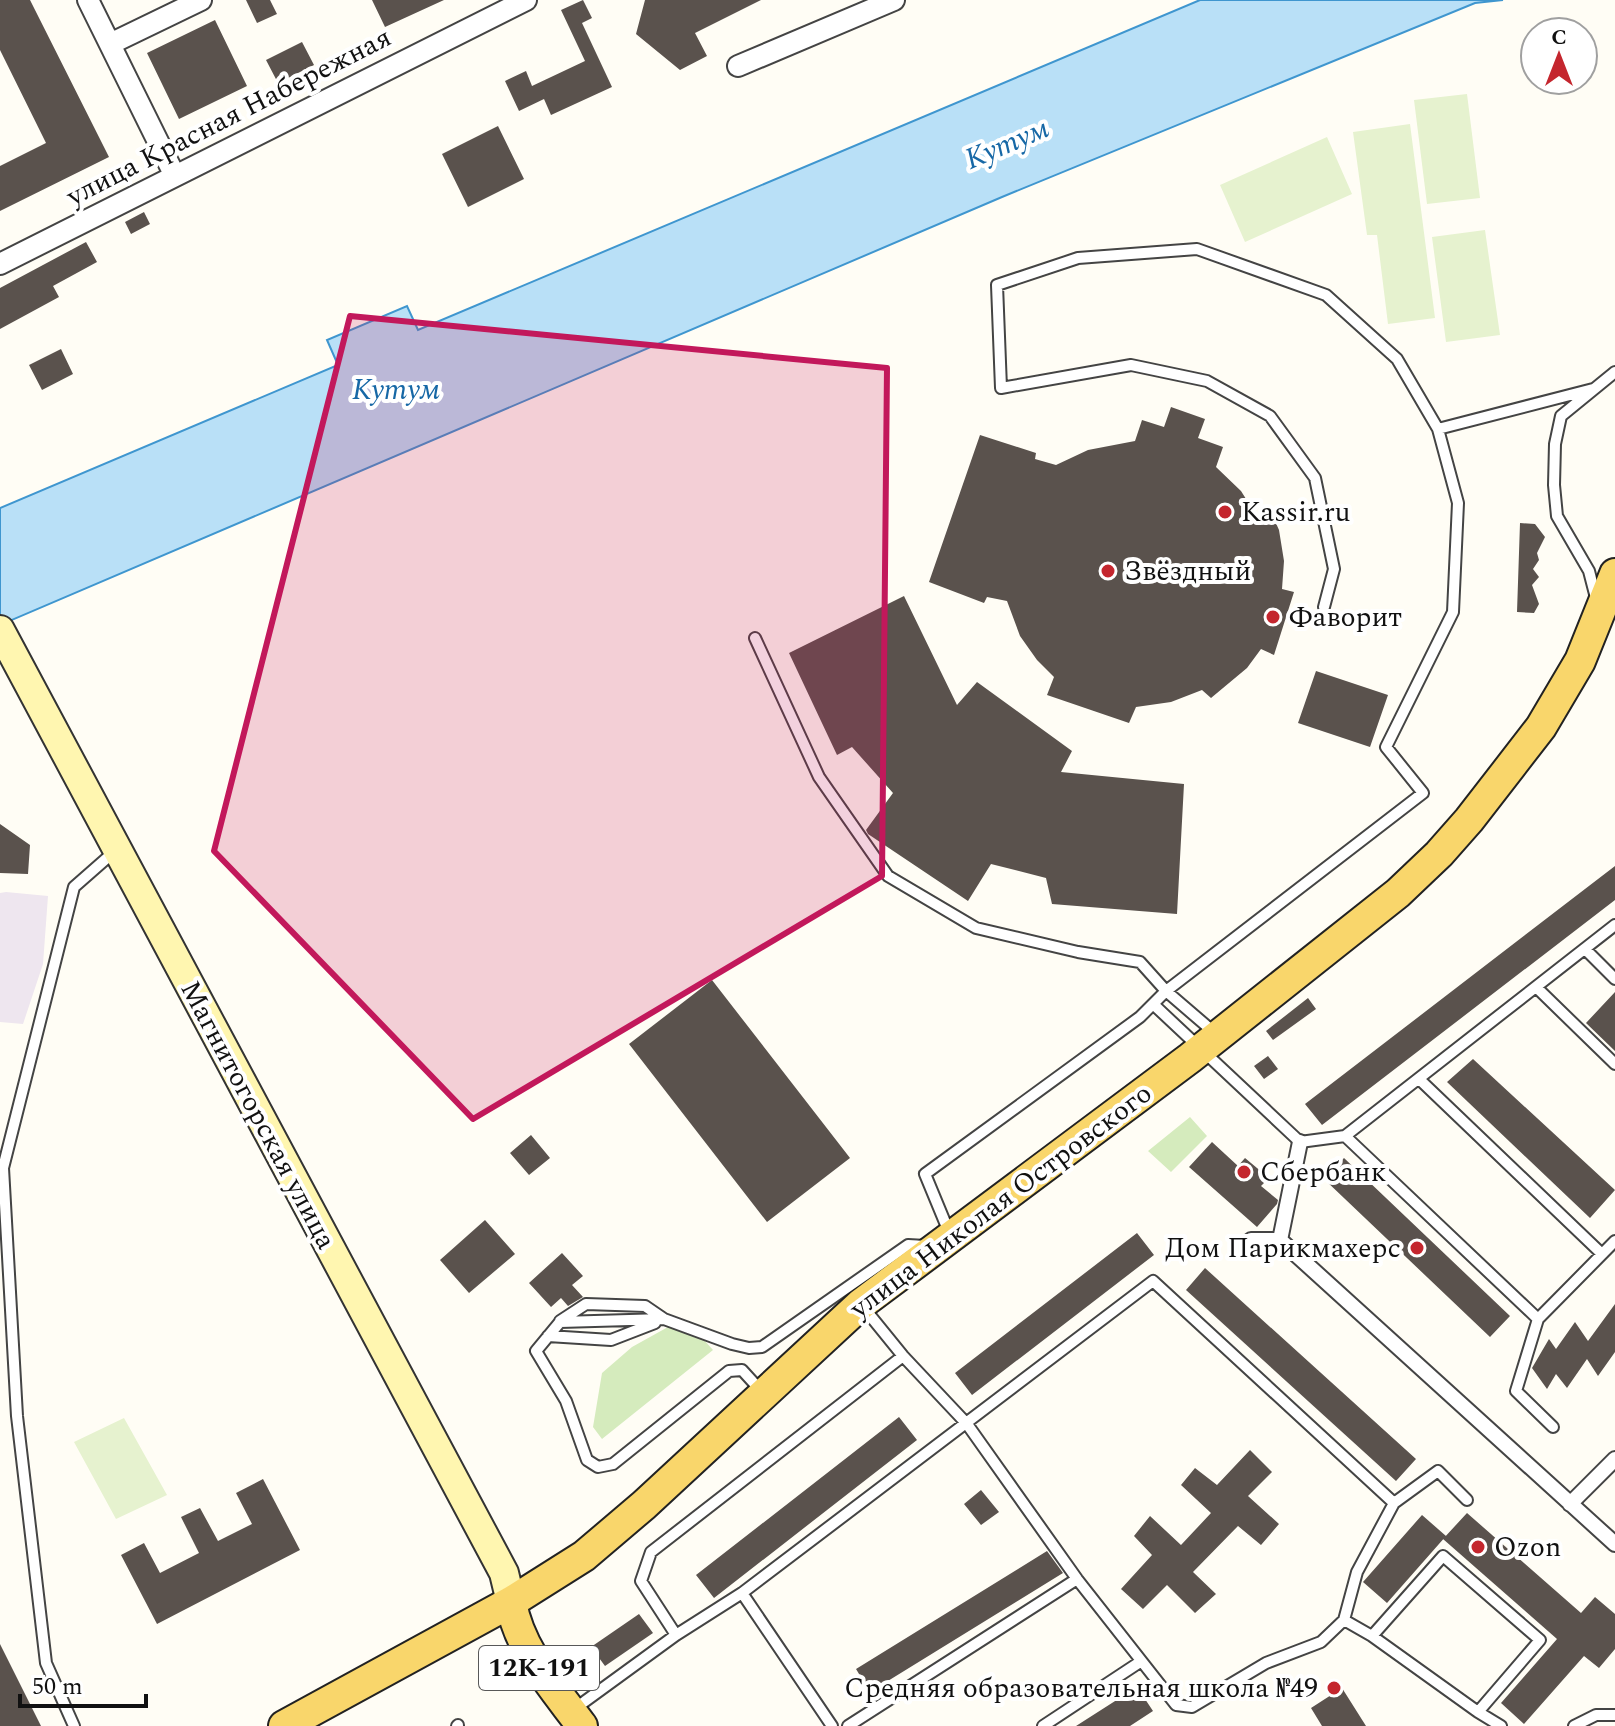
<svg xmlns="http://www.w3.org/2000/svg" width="1615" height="1726" font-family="Spectral,serif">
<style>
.industrial{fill:#eee6ef}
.green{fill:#d5ebbd}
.pitch{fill:#e6f2cf}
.water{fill:#b9e0f7;stroke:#3f96cf;stroke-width:2}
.building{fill:#5a524d}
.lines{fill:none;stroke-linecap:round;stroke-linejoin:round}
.service-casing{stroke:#444;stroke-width:14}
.pedestrian-casing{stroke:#444;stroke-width:18}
.minor-casing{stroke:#444;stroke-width:24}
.secondary-casing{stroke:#333;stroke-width:32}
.primary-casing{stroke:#222;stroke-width:34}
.service{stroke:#fff;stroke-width:10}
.pedestrian{stroke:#fff;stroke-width:14}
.minor{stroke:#fff;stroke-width:20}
.secondary{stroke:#fff6b0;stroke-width:28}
.primary{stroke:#f9d66b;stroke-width:30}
.marked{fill:#c2185b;fill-opacity:0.2;stroke:#c2185b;stroke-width:6;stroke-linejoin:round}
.poi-dot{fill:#c4262e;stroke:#fff;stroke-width:3}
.labels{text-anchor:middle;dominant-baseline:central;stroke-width:8;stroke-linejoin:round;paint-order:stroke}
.shield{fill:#fff;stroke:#585858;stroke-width:2}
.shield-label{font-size:26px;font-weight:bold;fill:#111}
.street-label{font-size:28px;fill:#111;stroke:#fff}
.poi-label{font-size:28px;fill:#111;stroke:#fff;text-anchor:start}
.water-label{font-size:30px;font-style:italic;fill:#1768a6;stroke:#fff}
</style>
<rect width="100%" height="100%" fill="#fffdf5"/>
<path class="industrial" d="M6,892L48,896L43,964L23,1024L0,1022V893Z"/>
<path class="green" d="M1190,1117L1207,1136L1171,1172L1148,1151Z
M668,1327L704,1340L713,1350L602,1439L593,1427L602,1373L632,1347Z"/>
<path class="pitch" d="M1467,94L1480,198L1427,204L1414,100Z
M1410,124L1435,318L1388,324L1377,235H1367L1353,132Z
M1327,137L1352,194L1245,242L1220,185Z
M1485,230L1500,335L1446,342L1432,237Z
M124,1418L167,1495L116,1519L74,1442Z"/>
<path class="water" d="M1200,0H1503L1475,3L1002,197L0,625V508L338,365L327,340L407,306L418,330Z"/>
<path class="building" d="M0,0H30L109,157L0,211V166L46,143L0,50Z
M246,0H270L277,14L257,23Z
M372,0H444L385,27Z
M583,0L592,18L582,23L612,87L551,115L544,99L519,111L505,81L526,71L532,86L585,61L561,10Z
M645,0H761L695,33L707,56L680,70L636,34Z
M215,20L247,86L179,119L147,53Z
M302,42L314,65L278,83L266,60Z
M498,126L524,179L468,207L442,154Z
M144,212L150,224L131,234L125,222Z
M86,242L97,262L53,286L59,297L0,329V288Z
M61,349L73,374L42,390L29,365Z
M1171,407L1205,419L1198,438L1223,447L1216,467L1241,491L1258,518L1271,512L1279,530L1284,561L1282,589L1294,592L1274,655L1261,649L1247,668L1211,698L1202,690L1171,702L1136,707L1129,723L1047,695L1054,677L1037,660L1020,636L1007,601L987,597L984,603L929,582L980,435L1036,453L1035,459L1056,465L1088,450L1135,441L1142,420L1164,427Z
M1520,523L1535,524L1545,537L1537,553L1539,560L1533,569L1539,577L1532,585L1539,604L1534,613L1517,612Z
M904,596L957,705L977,682L1072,751L1061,772L1184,784L1177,914L1052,904L1046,878L991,864L968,901L868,834L866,830L893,793L852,747L837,755L789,653Z
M1316,671L1388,695L1370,747L1298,723Z
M0,824L30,845L28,874L0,873Z
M1615,866V900L1322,1125L1305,1104Z
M712,980L850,1158L767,1222L629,1044Z
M1615,992V1051L1586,1023Z
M1308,998L1316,1009L1273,1040L1266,1031Z
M1268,1056L1278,1069L1264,1079L1254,1066Z
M1473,1059L1615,1190L1590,1218L1447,1082Z
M531,1135L550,1158L529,1175L510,1153Z
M1212,1142L1238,1166L1245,1158L1269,1178L1261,1186L1278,1200L1277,1204L1257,1227L1189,1167Z
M1344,1158L1510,1316L1490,1337L1324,1179Z
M485,1220L515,1254L469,1293L440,1260Z
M1137,1233L1154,1255L972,1395L955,1373Z
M562,1253L583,1276L572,1285L583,1297L568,1306L561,1298L551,1307L529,1283Z
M1205,1268L1416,1459L1396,1481L1186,1290Z
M1615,1304V1352L1598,1376L1587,1359L1567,1388L1556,1374L1547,1389L1532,1368L1549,1339L1556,1349L1575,1322L1588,1341Z
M899,1417L917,1440L714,1598L696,1575Z
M1250,1450L1272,1472L1248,1496L1279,1524L1261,1545L1238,1526L1193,1572L1216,1594L1195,1613L1167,1585L1143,1609L1121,1589L1152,1555L1134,1536L1150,1516L1181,1545L1211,1513L1181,1485L1195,1468L1217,1485Z
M263,1479L300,1550L157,1624L121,1555L144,1543L160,1573L199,1553L181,1517L200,1508L218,1541L252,1524L236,1493Z
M981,1490L999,1512L981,1525L964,1504Z
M1467,1513L1581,1613L1595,1597L1615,1614V1649L1599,1668L1584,1656L1524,1724L1501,1703L1557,1639L1443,1539Z
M1422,1515L1446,1536L1387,1603L1363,1582Z
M1047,1551L1063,1573L870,1692L856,1669Z
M639,1614L653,1633L605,1666L591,1647Z
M0,1644L41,1726H0Z
M1137,1687L1153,1711L1130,1726H1076Z
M1342,1688L1366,1726H1322L1311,1708Z"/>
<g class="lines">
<defs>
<path id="service" d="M1438,429L1593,389
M1596,598L1589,571L1557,516L1554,485L1555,444L1561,416L1615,372
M755,638L819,777L888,876L976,928L1078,952L1140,962L1166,991L1216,1034
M1585,949L1615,979
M1536,987L1615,1064
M1153,1004L1300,1142L1345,1136L1615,925
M1419,1079L1602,1254
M1345,1136L1538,1319
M949,1232L925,1174L1140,1017L1166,991L1423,793L1386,747L1453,612L1458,503L1438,429L1397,359L1326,295L1197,249L1078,258L997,285L1001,388L1131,365L1207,381L1270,416L1315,478L1334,569L1324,607
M864,1308L903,1356L967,1424L1077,1579L1176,1705L1192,1707L1266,1663L1321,1642L1344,1620L1372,1636L1478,1712
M560,1321L586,1304L645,1306L664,1319
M548,1336L611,1340L655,1323
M763,1393L742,1370L729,1371L613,1464L598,1467L587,1460L566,1401L536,1351L560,1322L664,1319L732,1344L749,1348L762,1347L908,1245L926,1246
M1553,1427L1516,1391L1538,1319L1615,1241
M1394,1503L1438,1471L1467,1500
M676,1635L641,1581L651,1552L903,1356
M1372,1636L1443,1556L1540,1640L1478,1712L1501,1726
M573,1710L676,1635L742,1593
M74,1726L46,1663L17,1416L3,1168L74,887L115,851
M457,1726L458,1725
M832,1726L742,1593L1153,1281L1394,1503L1357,1572L1344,1620
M848,1726L1077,1579
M1043,1726L1140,1662
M1574,1726L1596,1715H1615"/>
<path id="pedestrian" d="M1300,1142L1280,1240L1615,1544
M1251,1240H1280
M1570,1504L1615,1459"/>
<path id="minor" d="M88,0L175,176
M110,44L201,0
M738,66L894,0
M0,264L526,0"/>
<path id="secondary" d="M0,630L504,1573L511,1602"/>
<path id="primary" d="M511,1602C519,1650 554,1688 582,1726
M284,1726L511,1602L584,1556L644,1505L861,1304L1190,1058L1398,893L1439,854L1469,820L1541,727L1580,661L1615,574"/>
</defs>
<use href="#service" class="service-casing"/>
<use href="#pedestrian" class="pedestrian-casing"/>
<use href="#minor" class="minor-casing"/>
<use href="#secondary" class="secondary-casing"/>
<use href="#primary" class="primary-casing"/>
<use href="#service" class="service"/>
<use href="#pedestrian" class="pedestrian"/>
<use href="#minor" class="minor"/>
<use href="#secondary" class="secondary"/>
<use href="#primary" class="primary"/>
</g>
<path class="marked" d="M350,316L887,368L882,876L473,1119L214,851Z"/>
<g class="poi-dot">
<circle cx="1225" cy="512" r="8"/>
<circle cx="1108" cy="571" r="8"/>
<circle cx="1273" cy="617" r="8"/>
<circle cx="1244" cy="1172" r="8"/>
<circle cx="1417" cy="1248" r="8"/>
<circle cx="1478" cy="1547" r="8"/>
<circle cx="1334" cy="1688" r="8"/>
</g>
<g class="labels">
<rect class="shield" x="479" y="1646" width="120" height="44" rx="6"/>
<g class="shield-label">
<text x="539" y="1668">12К-191</text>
</g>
<g class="street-label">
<text transform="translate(229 117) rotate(-27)">улица Красная Набережная</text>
<text transform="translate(258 1115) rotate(62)">Магнитогорская улица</text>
<text transform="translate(1001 1201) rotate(-37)">улица Николая Островского</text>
</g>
<g class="poi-label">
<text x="1241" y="512">Kassir.ru</text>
<text x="1124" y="571">Звёздный</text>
<text x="1289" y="617">Фаворит</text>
<text x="1260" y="1172">Сбербанк</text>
<text x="1401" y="1248" text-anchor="end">Дом Парикмахерс</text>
<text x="1494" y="1547">Ozon</text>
<text x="1318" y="1688" text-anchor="end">Средняя образовательная школа №49</text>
</g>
<g class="water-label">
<text transform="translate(1007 144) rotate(-23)">Кутум</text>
<text x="396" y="390">Кутум</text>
</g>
</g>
<g transform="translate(1559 56)"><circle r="38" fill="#ffffff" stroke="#a0a0a0" stroke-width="2"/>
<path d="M0-6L14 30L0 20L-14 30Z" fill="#c4262e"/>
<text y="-12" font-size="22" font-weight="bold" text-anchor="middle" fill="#111111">С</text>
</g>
<path d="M20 1694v12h126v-12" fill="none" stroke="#111111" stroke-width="4"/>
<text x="32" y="1694" font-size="24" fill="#111111" stroke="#ffffff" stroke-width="6" paint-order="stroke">50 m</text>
</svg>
